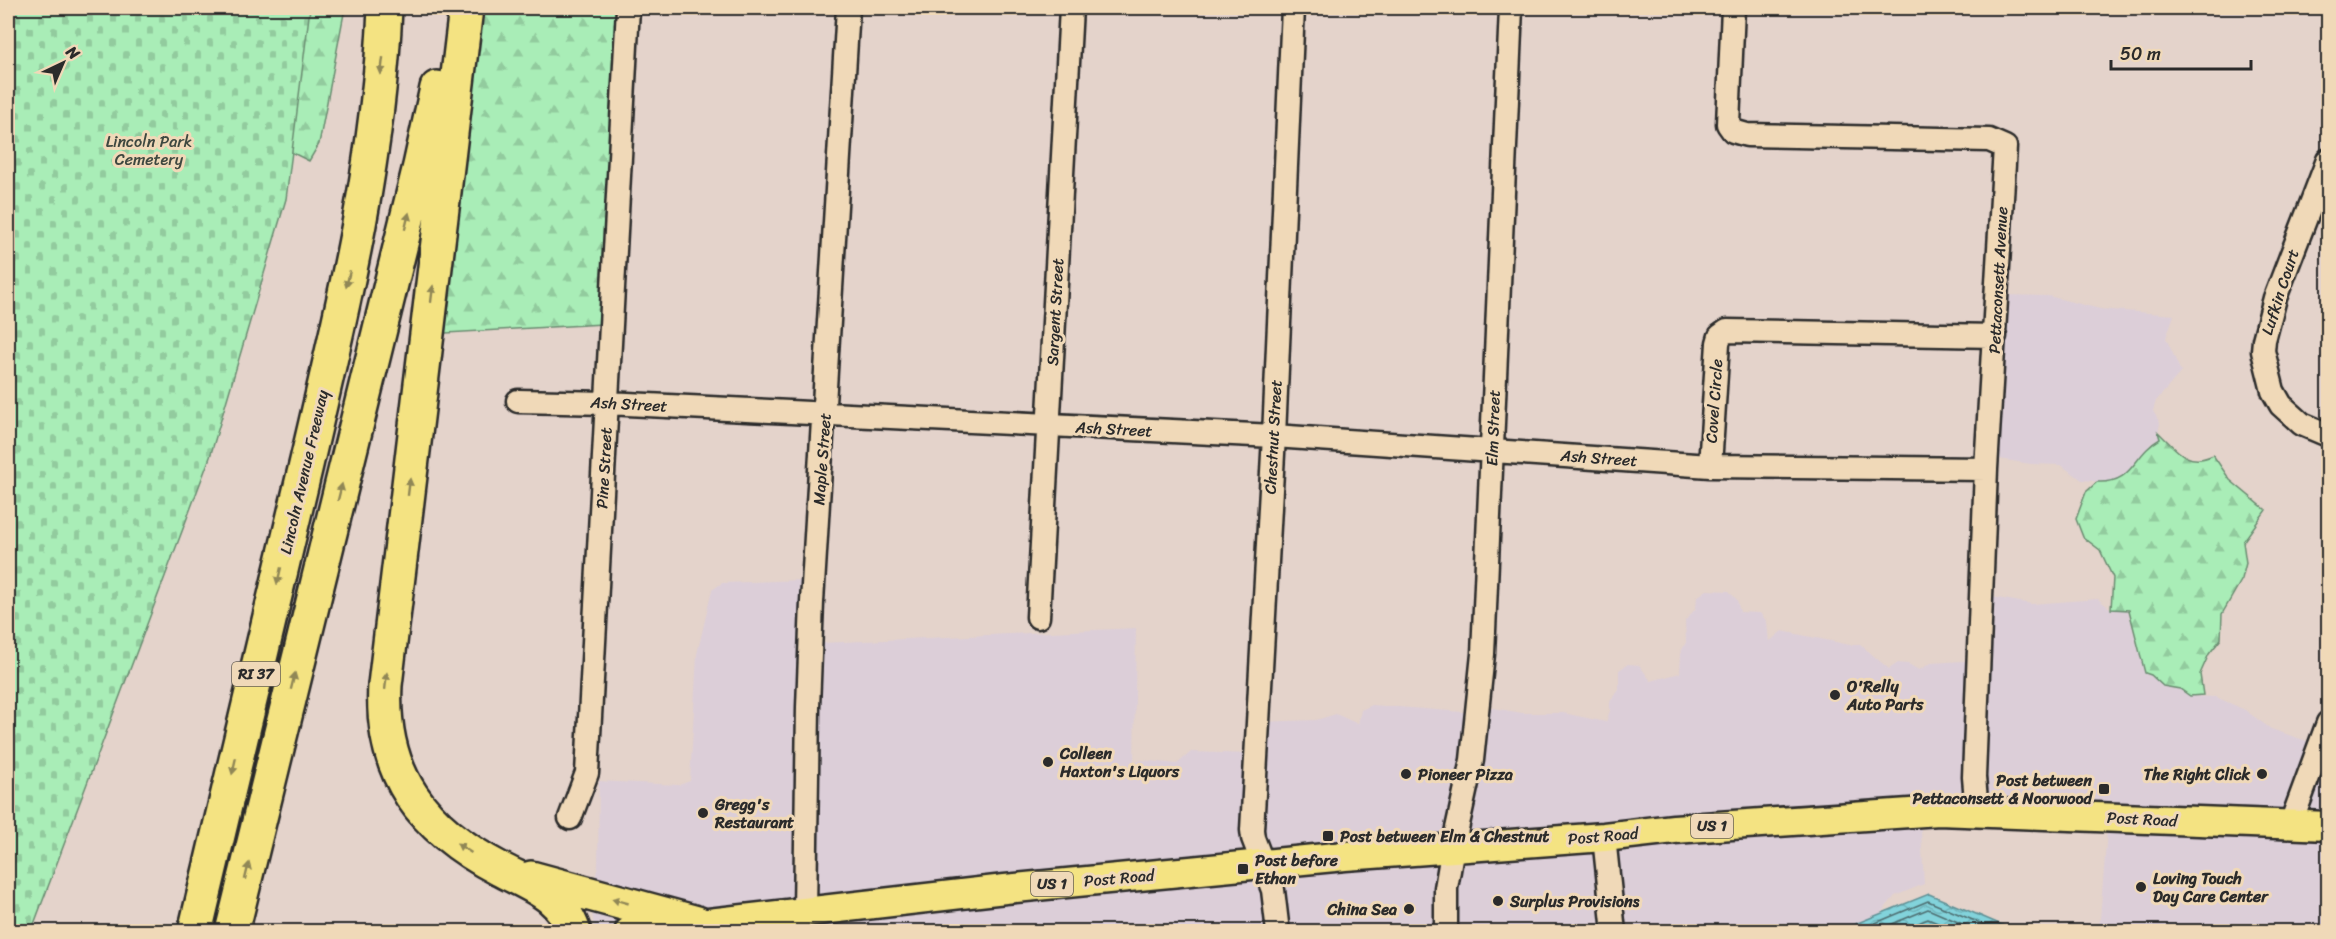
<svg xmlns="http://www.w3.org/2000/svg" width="2336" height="939" font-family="Sriracha,sans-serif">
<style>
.built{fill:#dcced8}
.forest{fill:url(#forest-firs);stroke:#6a8c71;stroke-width:1.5}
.cemetery{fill:url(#cemetery-stones);stroke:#6a8c71;stroke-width:1.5}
.water{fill:url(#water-waves);stroke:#5f9095;stroke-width:1.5}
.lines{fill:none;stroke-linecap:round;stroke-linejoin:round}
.shore{stroke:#4e6e71;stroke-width:1.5}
.minor-casing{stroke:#2b2b2b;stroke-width:27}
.major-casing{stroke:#2b2b2b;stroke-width:33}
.highway-casing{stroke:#2b2b2b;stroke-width:38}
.minor{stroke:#f0d9b8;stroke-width:22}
.major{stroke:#f4e382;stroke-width:28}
.highway{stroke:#f4e382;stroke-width:33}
.oneway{fill:#908756}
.poi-dot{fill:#2b2b2b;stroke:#f0d9b8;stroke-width:2}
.labels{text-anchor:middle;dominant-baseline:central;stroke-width:6;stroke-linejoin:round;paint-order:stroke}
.shield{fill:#f0d9b8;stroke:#665f55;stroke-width:1.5}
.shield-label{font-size:15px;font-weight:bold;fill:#2b2b2b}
.park-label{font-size:16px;fill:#3e4840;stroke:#f0d9b8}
.street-label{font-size:16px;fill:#2b2b2b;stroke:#f0d9b8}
.poi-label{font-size:16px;font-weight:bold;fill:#2b2b2b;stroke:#f0d9b8;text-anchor:start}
</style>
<defs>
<pattern id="forest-firs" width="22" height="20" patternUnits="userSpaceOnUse" patternTransform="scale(1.5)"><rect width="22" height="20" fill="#a9edb7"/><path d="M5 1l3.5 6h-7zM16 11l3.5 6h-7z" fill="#92cb9e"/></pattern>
<pattern id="cemetery-stones" width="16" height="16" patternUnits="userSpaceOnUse" patternTransform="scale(1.5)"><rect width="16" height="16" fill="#a9edb7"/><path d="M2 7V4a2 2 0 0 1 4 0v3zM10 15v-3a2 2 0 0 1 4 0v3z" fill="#92cb9e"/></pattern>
<pattern id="water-waves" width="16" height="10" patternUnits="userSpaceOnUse" patternTransform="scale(1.5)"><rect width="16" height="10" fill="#82d3db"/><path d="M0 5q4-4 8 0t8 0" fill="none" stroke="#70b5bc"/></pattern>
</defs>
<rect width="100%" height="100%" fill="#e4d3cb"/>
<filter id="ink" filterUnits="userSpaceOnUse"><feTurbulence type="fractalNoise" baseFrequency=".0167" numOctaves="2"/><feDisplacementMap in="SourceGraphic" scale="12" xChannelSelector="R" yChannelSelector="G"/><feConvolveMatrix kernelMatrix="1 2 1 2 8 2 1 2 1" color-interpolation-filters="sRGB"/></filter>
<g filter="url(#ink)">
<path class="built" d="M1999,295L2048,296L2100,309L2174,315L2166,338L2181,372L2156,401L2153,411L2160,423L2158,432L2160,439L2151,444L2122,479L2111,483L2082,480L2061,465L2031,464L1993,458Z
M803,580L801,644L1136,628L1134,764L1141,760L1177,764L1191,752L1252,754L1256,722L1316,720L1336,714L1358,724L1361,710L1372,705L1476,713L1482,706L1522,713H1563L1606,722L1610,711V702L1619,687V670L1628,664L1639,665L1651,681L1680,673L1681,652L1686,642L1685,621L1696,608L1697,597L1707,590L1729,591L1737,600L1740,612L1760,613L1767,622L1769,642L1782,631L1850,645H1861L1889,669L1898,663L1908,664L1919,670L1931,663L1980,660L1992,597L2032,604L2098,599L2111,609L2128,610L2145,673L2151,675L2163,686L2180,689L2190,696L2216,697L2245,710L2271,729L2316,744L2328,728V931H2099L2108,819L1920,814L1924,884L1895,896L1874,921L1857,931L595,932L590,899L598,866L599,781L679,785L690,781L697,654L712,590L722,583Z"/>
<path class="forest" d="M284,8H345L319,144L309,161L285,149Z
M463,8H620L603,324L428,334Z
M2158,432C2176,449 2187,468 2213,455L2230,480L2266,510L2243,542L2246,563L2242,579L2222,614L2221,639L2209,654L2200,674L2203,695L2190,696L2180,689L2163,686L2151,675L2145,673L2129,610L2111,609L2113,578L2100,550L2083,537L2076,519L2086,492L2097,482C2134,484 2132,455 2160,439Z"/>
<path class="cemetery" d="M8,8H310L286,199L210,457L31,932L8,931Z"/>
<path class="water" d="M1929,894L2016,931H1838Z"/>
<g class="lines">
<path class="shore" d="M1854,932L1928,901L2001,932
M1873,932L1928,909L1981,932
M1897,932L1928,919L1959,932"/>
<defs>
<path id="minor" d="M1733,8L1728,124L1733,131L1747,135L1989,140L2005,147L1986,469L1974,777L1977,812
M2328,160L2275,298L2264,340L2263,351L2273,391L2281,405L2302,424L2328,435
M518,401L607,403L1274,436L1710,466L1986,469
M1710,466L1718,343L1720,336L1727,331L1995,336
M1038,617L1071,8
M570,818L587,773L628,8
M2290,826L2328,723
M1604,837L1614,932
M805,911L808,707L812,602L848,8
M1278,932L1273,890L1253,838L1252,830L1274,436L1293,8
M1446,932V888L1453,847L1472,760L1483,654L1511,8"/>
<path id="major" d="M629,932L1005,889L1345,856L1604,837L1674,829L1939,811L2328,826"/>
<path id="highway" d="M466,8L385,685C380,775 423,829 500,869C532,886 561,894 574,932
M531,878L697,923
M195,932C232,776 269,621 306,465C341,315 379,162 385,8
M232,932L420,166L437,88"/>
</defs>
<use href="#minor" class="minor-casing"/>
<use href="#major" class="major-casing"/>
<use href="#highway" class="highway-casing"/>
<use href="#minor" class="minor"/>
<use href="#major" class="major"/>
<use href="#highway" class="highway"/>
</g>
<defs><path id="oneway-solid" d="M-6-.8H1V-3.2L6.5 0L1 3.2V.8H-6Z" transform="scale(1.5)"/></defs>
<g class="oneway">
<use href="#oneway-solid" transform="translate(382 66) rotate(97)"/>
<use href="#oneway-solid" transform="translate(407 221) rotate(-76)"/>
<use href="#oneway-solid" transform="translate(348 279) rotate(103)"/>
<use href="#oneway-solid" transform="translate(432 294) rotate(-83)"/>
<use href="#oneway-solid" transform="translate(409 487) rotate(-83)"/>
<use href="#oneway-solid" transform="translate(340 492) rotate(-76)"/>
<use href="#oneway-solid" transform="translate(279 576) rotate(103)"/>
<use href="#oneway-solid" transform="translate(293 681) rotate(-76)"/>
<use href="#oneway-solid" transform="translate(386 681) rotate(-84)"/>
<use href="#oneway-solid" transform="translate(234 766) rotate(103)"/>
<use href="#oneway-solid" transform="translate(464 848) rotate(-146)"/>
<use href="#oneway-solid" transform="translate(247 871) rotate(-76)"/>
<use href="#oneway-solid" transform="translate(620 901) rotate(-164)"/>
</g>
</g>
<g class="poi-dot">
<circle cx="1835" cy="695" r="6"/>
<circle cx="1048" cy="762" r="6"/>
<circle cx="1406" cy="774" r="6"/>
<circle cx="2262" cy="774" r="6"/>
<rect x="2098" y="783" width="12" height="12" rx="3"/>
<circle cx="703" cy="813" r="6"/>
<rect x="1322" y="830" width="12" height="12" rx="3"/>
<rect x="1237" y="863" width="12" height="12" rx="3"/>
<circle cx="2141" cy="887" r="6"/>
<circle cx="1498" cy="901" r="6"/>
<circle cx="1409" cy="909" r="6"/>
</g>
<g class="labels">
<g class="shield">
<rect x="232" y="662" width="48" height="24" rx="4.5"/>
<rect x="1691" y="814" width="42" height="24" rx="4.5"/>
<rect x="1031" y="872" width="42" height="24" rx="4.5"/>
</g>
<g class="shield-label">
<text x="256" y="674">RI 37</text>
<text x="1712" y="826">US 1</text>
<text x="1052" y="884">US 1</text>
</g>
<g class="park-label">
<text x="149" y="141">Lincoln Park<tspan x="149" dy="18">Cemetery</tspan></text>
</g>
<g class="street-label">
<text transform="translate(1998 280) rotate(-87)">Pettaconsett Avenue</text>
<text transform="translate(2280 292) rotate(-72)">Lufkin Court</text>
<text transform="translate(1055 312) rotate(-87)">Sargent Street</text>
<text transform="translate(1714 401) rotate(-86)">Covel Circle</text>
<text transform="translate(629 404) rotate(3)">Ash Street</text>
<text transform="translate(1493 428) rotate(-88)">Elm Street</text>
<text transform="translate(1114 429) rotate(3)">Ash Street</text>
<text transform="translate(1273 437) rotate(-87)">Chestnut Street</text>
<text transform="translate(1599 458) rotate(4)">Ash Street</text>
<text transform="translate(822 459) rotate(-86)">Maple Street</text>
<text transform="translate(604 468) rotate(-87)">Pine Street</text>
<text transform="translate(304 472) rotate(-77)">Lincoln Avenue Freeway</text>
<text transform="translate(2142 819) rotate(3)">Post Road</text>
<text transform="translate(1603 836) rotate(-5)">Post Road</text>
<text transform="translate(1119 878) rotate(-5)">Post Road</text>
</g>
<g class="poi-label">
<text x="1847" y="686">O'Relly<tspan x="1847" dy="18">Auto Parts</tspan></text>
<text x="1060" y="753">Colleen<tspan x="1060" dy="18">Haxton's Liquors</tspan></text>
<text x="1418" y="774">Pioneer Pizza</text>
<text x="2250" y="774" text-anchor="end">The Right Click</text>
<text x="2092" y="780" text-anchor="end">Post between<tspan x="2092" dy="18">Pettaconsett &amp; Noorwood</tspan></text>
<text x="715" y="804">Gregg's<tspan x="715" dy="18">Restaurant</tspan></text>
<text x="1340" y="836">Post between Elm &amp; Chestnut</text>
<text x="1255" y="860">Post before<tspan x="1255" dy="18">Ethan</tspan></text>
<text x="2153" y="878">Loving Touch<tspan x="2153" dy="18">Day Care Center</tspan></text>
<text x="1510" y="901">Surplus Provisions</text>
<text x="1397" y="909" text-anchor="end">China Sea</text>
</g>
</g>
<rect width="2336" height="939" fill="none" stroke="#f0d9b8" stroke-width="30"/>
<rect x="15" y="15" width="2306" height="909" fill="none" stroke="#2b2b2b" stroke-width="2" filter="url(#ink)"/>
<g transform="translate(63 63) rotate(44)" stroke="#f0d9b8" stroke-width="4.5" paint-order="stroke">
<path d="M0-4.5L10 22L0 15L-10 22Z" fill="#2b2b2b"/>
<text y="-9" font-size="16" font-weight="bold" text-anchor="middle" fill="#2b2b2b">N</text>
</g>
<path d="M2111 60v9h140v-9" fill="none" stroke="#2b2b2b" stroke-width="3"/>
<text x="2120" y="60" font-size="18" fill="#2b2b2b" stroke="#f0d9b8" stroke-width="4.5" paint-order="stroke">50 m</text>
</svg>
